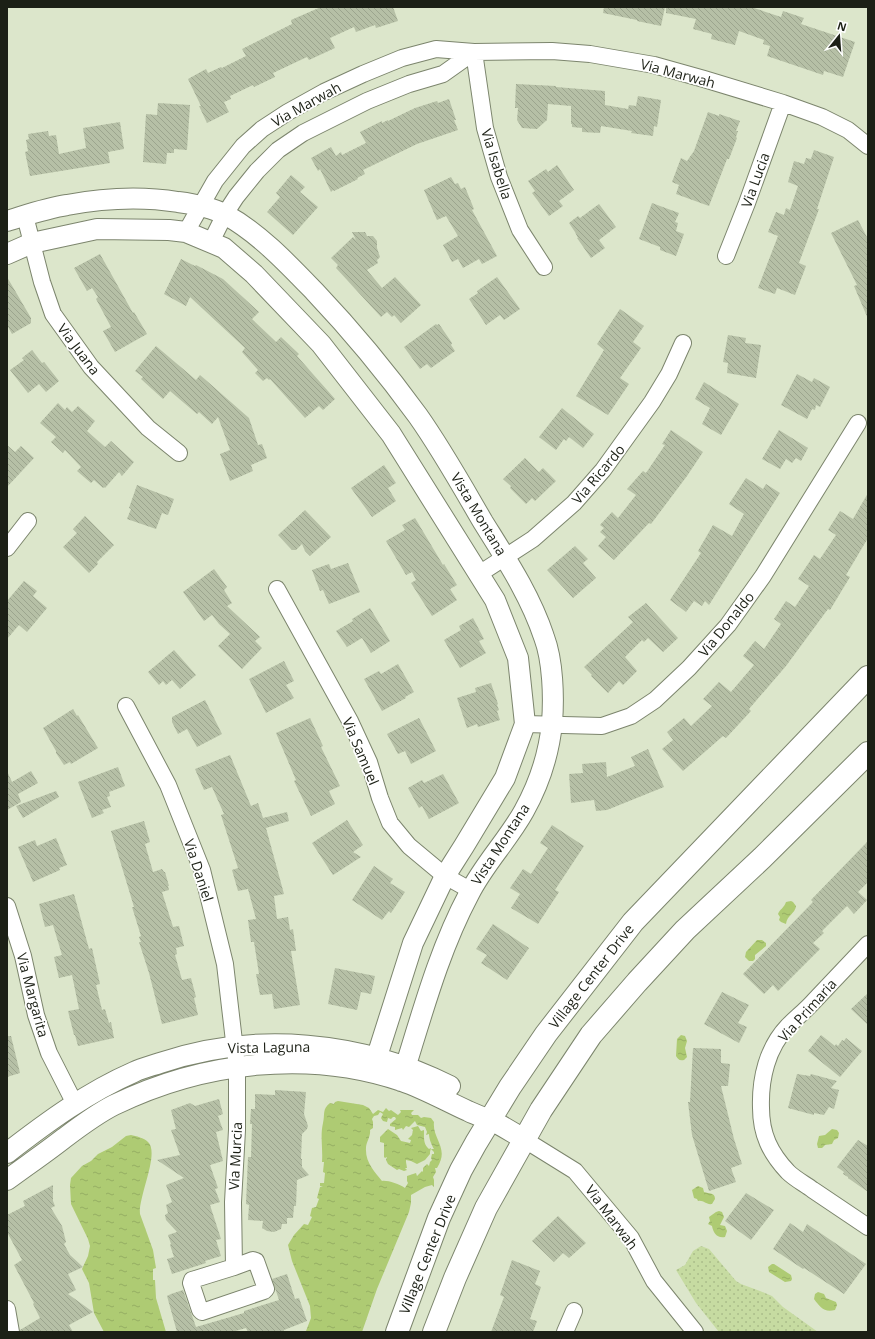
<svg xmlns="http://www.w3.org/2000/svg" width="875" height="1339" font-family="'Open Sans',sans-serif">
<style>
.park{fill:url(#park-dots)}
.water{fill:url(#water-ripples);fill-rule:evenodd}
.building{fill:url(#building-back-hatch)}
.lines{fill:none;stroke-linecap:round;stroke-linejoin:round}
.minor-casing{stroke:#7c856d;stroke-width:18}
.tertiary-casing{stroke:#7c856d;stroke-width:22}
.secondary-casing{stroke:#7c856d;stroke-width:24}
.minor{stroke:#fff;stroke-width:16}
.tertiary{stroke:#fff;stroke-width:20}
.secondary{stroke:#fff;stroke-width:22}
.labels{text-anchor:middle;dominant-baseline:central;stroke-width:3.5;stroke-linejoin:round;paint-order:stroke}
.street-label{font-size:14px;fill:#1c2016;stroke:#fff}
</style>
<defs>
<pattern id="park-dots" width="8" height="8" patternUnits="userSpaceOnUse"><rect width="8" height="8" fill="#c6dba1"/><path d="M2 2h.1M6 6h.1" fill="none" stroke="#aabc8a" stroke-width="1.8" stroke-linecap="round"/></pattern>
<pattern id="water-ripples" width="26" height="14" patternUnits="userSpaceOnUse"><rect width="26" height="14" fill="#aecb73"/><path d="M2 4q2-2 4 0t4 0M15 11q2-2 4 0t4 0" fill="none" stroke="#95ae63"/></pattern>
<pattern id="building-back-hatch" width="6" height="6" patternUnits="userSpaceOnUse"><rect width="6" height="6" fill="#b6c0a6"/><path d="M-1 5l2 2M0 0l6 6M5-1l2 2" fill="none" stroke="#9ca58e"/></pattern>
</defs>
<rect width="100%" height="100%" fill="#dce6cb"/>
<path class="park" d="M701,1246L709,1249L736,1281L741,1284L760,1291L772,1296L783,1307L818,1332H719L696,1303L676,1270L685,1265L693,1251Z"/>
<path class="water" d="M791,901L793,902L796,906C795,914 787,915 786,924L781,922L779,920L780,917L778,914C780,909 784,908 786,902Z
M757,940H762L766,943V946L755,955V959L753,961H749L745,957L746,952Z
M681,1035L685,1036L687,1041L685,1048L687,1057L684,1060C679,1061 678,1059 676,1056L677,1039Z
M338,1101L363,1105L369,1108L373,1114L378,1110L383,1112L386,1108L389,1111L391,1110L398,1115L401,1112L400,1110H414L411,1113L412,1115H418L421,1118L424,1117L431,1118L434,1122C432,1139 450,1148 437,1168H435L436,1172L433,1177L434,1180V1187L432,1185L425,1187L411,1195V1203L409,1212L377,1289L362,1332H304L306,1331L311,1318L310,1306L292,1261L288,1245L294,1235L304,1224L308,1225L312,1217L310,1216L312,1208L316,1207L319,1199L317,1198L320,1187H323L320,1186V1183H324L325,1173L323,1172L324,1162H322C323,1148 320,1136 323,1123C325,1114 322,1109 330,1103L334,1104L335,1102ZM380,1112L383,1114L381,1118L383,1121L387,1122L388,1118L391,1119L393,1117H395L396,1119L390,1124V1126L395,1127V1130L402,1128L403,1130L406,1126L409,1127L415,1121L417,1125L425,1127L427,1132L426,1135L429,1134C429,1139 432,1146 434,1149H431L434,1152V1154H432L431,1158L432,1160L430,1162L429,1166L427,1164L423,1168V1172L422,1171L417,1176L416,1173L407,1176V1181L408,1183L405,1188C399,1184 387,1180 382,1181C375,1172 365,1162 366,1148C366,1142 371,1136 370,1130L373,1128V1122L372,1119L374,1116L378,1115Z
M418,1126L421,1131L424,1130C424,1137 423,1144 429,1149L431,1148L430,1152V1154L425,1160L417,1164L411,1161L406,1160V1162L407,1168H405L407,1170L404,1171L399,1169L397,1170L388,1164L386,1160L387,1157L385,1158L384,1157V1143L380,1142V1137L388,1129L397,1135L401,1141L410,1143L411,1140L408,1139L412,1135L413,1130L411,1128Z
M832,1129L837,1130L839,1133L838,1138L834,1140L832,1144L825,1145L822,1148H818L817,1144L819,1136L825,1135Z
M131,1135C136,1136 144,1138 148,1142C160,1153 138,1197 140,1214L153,1250L156,1268L153,1269V1280H155L156,1298L166,1332H104L94,1313L89,1283L82,1269L88,1256L90,1246L88,1239L71,1204L70,1185L71,1178L82,1166L91,1161L98,1154L112,1147L126,1136Z
M698,1186L703,1188L704,1192C709,1194 715,1192 715,1199L712,1204C706,1205 704,1200 698,1201L697,1199L694,1198L692,1190Z
M719,1211L722,1212L724,1217L720,1225L725,1226L727,1231L725,1237C717,1239 713,1232 712,1226L708,1224L710,1221L709,1217L716,1212Z
M772,1264H774L791,1275L792,1279L791,1281L785,1282L769,1272L768,1267Z
M818,1292L824,1294L826,1298L836,1302L837,1305L835,1310C824,1313 820,1307 814,1299L815,1294Z"/>
<path class="building" d="M321,7H393L398,21L376,28L375,25L356,32L354,27L330,38L335,48L309,60L307,57L273,73L275,77L254,87L253,85L230,96L231,99L224,102L229,112L207,123L199,106H201L188,79L206,69L208,73L221,67L222,68L246,56L242,49L292,24L291,20Z
M604,7H665L661,26L637,21V20L603,13Z
M666,7H751L781,17L783,11L804,18L801,24L855,42L843,77L824,71L823,75L767,56L770,46L763,44L764,40L739,31L735,45L711,39L712,34L693,29L696,19L666,13Z
M516,84L556,86V87L605,91V105L628,109L629,105L636,106L638,96L661,100L657,127L654,126L653,136L631,133L632,131L601,126L600,133L582,132V128L572,127V124H571V106L548,104L547,120L537,129L522,128L517,120L518,108H515Z
M449,99L456,120H454L458,130L417,144L363,170L365,174L357,178L358,179L334,191L333,190L331,192L320,169L318,171L311,158L331,147L336,156L341,152L342,155L366,143L360,132L382,121V123L388,120V121L415,108L437,101L438,103Z
M158,103L190,105L187,150L174,149V153H167L166,164L143,162L146,114L157,115Z
M708,112L719,116V114L740,121L736,131H738L736,137L737,138L729,159H727L709,206L676,194L679,185L672,182L681,158L687,161L694,151Z
M120,122L124,149L108,152L110,163L30,176L25,152L28,151L26,140L29,139L28,134L48,131L49,136L56,135L59,154L86,148L83,128Z
M814,150L834,157L817,209H819L799,263L806,266L795,295L777,288L775,294L758,288L778,236L768,232L776,212L784,215L786,208L790,210L798,186L788,182L794,161L804,164L806,158L811,159Z
M557,165L574,190L559,201L563,206L549,216L532,193L535,191L528,181L546,169L548,172Z
M291,175L305,187L300,192L318,207L293,235L267,212L280,197L276,193Z
M451,177L455,184L458,183L461,189L465,187L474,209L472,210L497,256L482,264L479,259L463,268L458,259L452,262L443,245L458,236L446,216L437,220L424,190Z
M652,203L679,213L675,222L678,223L676,231L684,234L676,256L660,250V247L639,239Z
M599,204L616,227L599,240L605,248L591,258L577,238H578L575,232L569,223L578,216L580,218Z
M858,220L868,239V319L854,286L857,285L831,233Z
M352,232H365L367,236H373L377,241V248L380,257L377,260L378,263L367,270L382,288L395,277L421,305L401,323L394,315L392,317L387,312L381,317L336,268L338,265L331,258L353,237L356,240Z
M100,254L133,313L134,312L147,334L115,352L103,331L111,327L96,299L98,297L92,288L87,291L74,268Z
M181,259L195,266L196,265L223,279L259,312L252,319L276,342L281,337L299,354L297,356L335,399L323,410L319,406L305,418L270,379L269,380L267,378L263,381L255,373L258,370L242,352L245,348L190,297L186,306L164,294Z
M7,277L31,318V323L12,334L7,325Z
M497,277L520,309L504,320L500,315L486,325L469,299L478,293L477,291Z
M620,309L644,326L633,342L641,348L620,378L629,384L608,415L576,396L604,350L597,344Z
M436,324L437,325L439,324L452,343L451,345L455,351L431,368L427,364L420,369L404,347Z
M728,335L746,338L745,343L761,345L756,378L727,373L728,363L723,362Z
M156,346L196,380L200,375L249,418L258,445L262,444L267,458L251,465L253,471L230,481L220,454L230,450L218,417L212,424L199,412L197,414L170,391L163,399L141,379L143,377L135,371Z
M32,350L42,363L44,362L59,381L46,392L39,384L28,393L10,370L24,360L22,358Z
M797,374L812,382L814,378L830,387L820,407L816,405L815,410L812,409L807,419L781,405Z
M704,382L739,404L721,435L702,424L710,408L695,399Z
M58,403L65,410L67,407L72,412L78,406L95,421L87,431L105,447L111,441L134,462L122,476L119,472L105,488L104,487L103,488L94,480L91,483L77,471L81,467L65,450L63,453L51,442L56,437L40,423Z
M562,408L594,434L583,448L569,437L566,441L564,439L556,450L539,437Z
M671,430L703,452L687,476L651,524L649,523L614,560L598,546L606,537L600,532L604,528L600,525L612,512L618,518L636,495L627,489L643,471L646,473L665,445L662,444Z
M779,430L808,448L801,461L796,458L792,463L786,459L780,469L762,459Z
M7,445L15,452L21,446L34,458L7,487Z
M525,458L539,472L543,468L556,481L535,501L532,498L526,504L510,488L511,486L503,479Z
M384,465L396,483L388,488L396,501L372,517L351,488Z
M746,478L763,489L766,484L780,493L709,605L705,601L702,606L694,601L686,612L670,600L701,553L698,551L713,525L732,536L744,514L729,504Z
M137,485L174,499L168,515L162,513L156,529L127,519L131,509L129,508Z
M868,493V538L846,575L850,577L830,610L828,609L786,666L749,709L751,711L726,738L723,736L683,771L662,749L673,740L667,732L684,718L691,726L712,706L703,699L719,682L731,692L754,665L743,656L755,641L764,649L781,624L774,619L786,601L795,607L809,586L798,579L814,555L820,559L836,535L828,530L840,511L853,519Z
M305,510L331,537L310,556L305,551L302,544L296,550H292L278,535Z
M85,516L114,545L97,562L98,564L89,573L63,547L77,533L73,529Z
M415,518L443,565L444,564L457,585L450,589L457,600L432,616L411,583L416,580L412,572L406,575L386,541L405,530L402,525Z
M575,546L588,559L583,563L596,578L573,598L547,570Z
M348,563L360,592L329,604L323,590L320,591L312,570L329,564L331,569Z
M214,569L227,587L224,590L232,603L227,606L260,637L255,641L262,648L242,669L218,646L230,634L219,624L212,615L204,621L183,592Z
M24,581L37,591L33,596L47,608L27,632L19,625L7,639V601Z
M646,603L678,638L663,652L648,638L644,642L642,640L625,657L637,671L623,685L619,681L608,693L591,676L592,675L584,667L633,622L628,617Z
M370,608L390,641L371,653L362,638L347,647L336,631L353,621L352,619Z
M473,618L484,639L479,641L486,653L460,668L444,640L461,630L459,626Z
M174,650L196,675L180,689L172,680L166,685L163,681L159,685L148,672Z
M284,661L294,681L286,685L294,698L266,713L249,679Z
M398,664L414,692L405,697L406,698L382,711L364,679L379,671L381,674Z
M491,683L498,704L497,705L499,710L497,711L500,720L478,727L477,724L467,728L457,698L476,692L475,688Z
M205,700L222,734L197,747L187,729L178,734L172,722V717Z
M73,709L77,716L78,715L98,748L71,764L70,762L64,765L56,753V751L43,728Z
M310,718L323,746L321,747L340,786L329,791L335,804L311,816L294,781L296,780L276,733Z
M419,718L436,751L411,764L405,751L398,754L387,734Z
M648,749L664,787L607,810L596,811L594,800L571,803L569,774L583,773L582,764L606,762L607,777L635,766L631,757Z
M230,755L251,806L258,803L263,818L287,812L289,821L266,828L284,894L274,896L277,919L288,917L290,930L293,929L296,951H291L300,1005L274,1009L272,994L260,995L256,974H259L254,942H251L248,920L256,919L248,889L238,891L232,870L238,868L221,815L224,814L212,787L204,790L195,769Z
M118,767L125,786L109,792L110,796L107,797L111,807L102,810L104,813L92,818L78,782Z
M7,771L12,782L31,771L38,783L18,794L21,802L7,810Z
M443,774L459,803L429,819L422,806L419,808L408,788L422,780L424,783Z
M56,791L59,797L23,818L16,806Z
M347,820L363,845L353,852L361,857L333,875L312,843Z
M144,821L150,842L145,844L153,872L162,869L164,872H165L169,886H168L169,890L162,892L173,927L179,926L184,946L176,948L177,954L175,955L182,980L191,978L196,997L194,998L198,1015L162,1024L149,973L139,942H141L139,937L141,936L132,907H134L111,831Z
M552,825L584,846L555,890L559,892L538,924L511,908L520,894L510,888L523,869L531,874L548,848L540,843Z
M56,838L67,865L59,868L60,870L33,882L18,847L35,840L37,846Z
M868,841V882L858,892L867,900L854,914L847,906L822,931L824,933L813,943L820,949L778,991L773,985L764,994L743,974L813,902L811,900Z
M374,866L393,879L390,883L405,892L391,913L389,911L382,920L352,900Z
M74,894L89,949L92,948L100,984L96,985L102,1010L105,1009L109,1023L111,1022L114,1038L78,1046L75,1035H74L68,1011L79,1009L72,975L59,978L54,957L62,955L53,925L45,927L39,904Z
M493,924L529,948L507,980L481,963L487,955L476,949Z
M335,968L375,976L371,994L361,992L357,1010L328,1004Z
M722,992L749,1005L738,1023L747,1027L739,1043L704,1024Z
M868,993V1025L851,1009Z
M821,1035L835,1046L836,1044L838,1046L842,1040L844,1041L846,1038L862,1051L840,1077L808,1051Z
M7,1036H11L20,1073L7,1077Z
M693,1048L721,1049V1063L730,1064L728,1086H721L734,1139L742,1164L731,1168L736,1182L709,1191L692,1135L688,1102H690Z
M797,1074L810,1076L811,1074L837,1081L831,1088L839,1090L834,1109L829,1107L824,1115L814,1113V1115L788,1108Z
M275,1090L306,1092L304,1114L308,1126L307,1129L302,1134L301,1159H302V1167L309,1175L297,1180L296,1206H294L293,1218H287V1224H282L281,1229L274,1232L267,1231L262,1228L263,1221L248,1220L249,1205L246,1204L248,1157H251L252,1124H250L251,1109H255V1094L275,1095Z
M219,1099L223,1114L218,1116L223,1130L216,1132L223,1161L210,1165L218,1188L215,1189L220,1202L210,1205L221,1239L216,1240L221,1256L205,1261L206,1263L172,1274L167,1259L174,1257L170,1245L171,1244L168,1235L177,1232L166,1220L165,1215L168,1213L166,1205L172,1202L166,1185L184,1178L157,1160L180,1155L171,1130L176,1129L171,1110L190,1103L195,1106Z
M858,1140L868,1146V1192L848,1178V1177L843,1174L844,1172L837,1167Z
M53,1185V1201L55,1206L51,1208L62,1226L66,1242L64,1244L70,1255L83,1267L68,1274L76,1290L68,1294L93,1312L69,1325L73,1332H20V1330L40,1318L33,1304L34,1303L14,1265L22,1260L7,1232V1215L25,1206L23,1201Z
M746,1193L774,1210L751,1240L725,1221Z
M558,1216L586,1243L569,1258L563,1253L554,1262L532,1241Z
M790,1223L803,1232L807,1224L866,1264L844,1294L804,1268L803,1269L773,1249Z
M512,1260L540,1271L535,1284L541,1287L530,1319L537,1321L533,1332H491L504,1297L500,1295Z
M287,1274L295,1299L299,1298L307,1321L284,1330V1332H248L246,1328L232,1332H177L167,1296L171,1294L183,1290L196,1327L244,1313V1311L279,1300L272,1279Z"/>
<g class="lines">
<defs>
<path id="minor" d="M474,52L485,128L499,177L520,230L544,267
M25,216L42,282L53,314L91,367L148,428L179,453
M186,232L215,181L243,146L262,129L288,112L324,92L363,74L402,58L436,49L474,52L552,51L590,54L654,65L704,79L783,103L822,117L848,130L868,146
M211,242L225,214L236,197L257,171L278,150L303,133L367,101L409,84L443,74L474,52
M726,256L747,203L783,103
M7,548L28,521
M479,574L533,539L574,503L603,470L652,402L669,374L683,343
M277,589L350,721L369,762L380,798L390,823L409,846L445,876L470,890
M126,706L168,785L202,870L225,964L237,1067V1130L233,1202L234,1267L192,1280L191,1283L200,1310L202,1312L264,1291L266,1289L256,1261L253,1260L234,1267
M525,724L602,726L631,716L655,700L689,668L728,625L763,576L858,423
M7,906L23,956L36,1015L49,1053L75,1104
M868,944C850,963 832,982 814,1001C806,1010 796,1018 788,1026C767,1048 760,1079 761,1108C761,1134 770,1153 788,1172C795,1179 805,1184 813,1190C831,1202 850,1215 868,1227
M525,1140L575,1171L631,1238L654,1281L695,1332
M7,1309L11,1332
M565,1332L574,1311"/>
<path id="tertiary" d="M7,221C27,215 47,208 67,205C104,198 141,196 178,202C194,204 211,207 226,215C259,233 289,265 315,292C352,331 386,372 418,416C442,450 462,486 483,522C506,559 530,595 544,637C553,661 554,697 552,723C549,753 539,784 524,811C508,840 484,864 469,894C438,952 421,1018 401,1081
M7,254L32,243L97,229L169,230L186,232L224,248L254,274L321,344L391,434L495,600L518,658L525,724L505,778L464,846L445,876L413,943L372,1072
M7,1153C47,1122 88,1092 134,1072C142,1068 151,1066 160,1063C255,1031 361,1041 450,1086
M7,1180C26,1166 45,1153 63,1139C79,1127 96,1114 114,1105C202,1062 308,1049 402,1081C425,1089 446,1101 468,1111C476,1115 483,1117 491,1120C502,1126 514,1133 525,1140"/>
<path id="secondary" d="M397,1332L439,1218L461,1170L476,1143L510,1087L546,1034L633,922L868,677
M434,1332L455,1278L486,1208L541,1110L591,1035L637,982L685,930L762,858L868,753"/>
</defs>
<use href="#minor" class="minor-casing"/>
<use href="#tertiary" class="tertiary-casing"/>
<use href="#secondary" class="secondary-casing"/>
<use href="#minor" class="minor"/>
<use href="#tertiary" class="tertiary"/>
<use href="#secondary" class="secondary"/>
</g>
<g class="labels">
<g class="street-label">
<text transform="translate(678 73) rotate(15)">Via Marwah</text>
<text transform="translate(306 104) rotate(-29)">Via Marwah</text>
<text transform="translate(497 164) rotate(73)">Via Isabella</text>
<text transform="translate(755 180) rotate(-70)">Via Lucia</text>
<text transform="translate(79 349) rotate(53)">Via Juana</text>
<text transform="translate(598 474) rotate(-50)">Via Ricardo</text>
<text transform="translate(479 514) rotate(59)">Vista Montana</text>
<text transform="translate(726 624) rotate(-51)">Via Donaldo</text>
<text transform="translate(361 751) rotate(67)">Via Samuel</text>
<text transform="translate(500 844) rotate(-57)">Vista Montana</text>
<text transform="translate(199 870) rotate(72)">Via Daniel</text>
<text transform="translate(591 976) rotate(-52)">Village Center Drive</text>
<text transform="translate(33 995) rotate(75)">Via Margarita</text>
<text transform="translate(807 1010) rotate(-48)">Via Primaria</text>
<text transform="translate(269 1047) rotate(-1)">Vista Laguna</text>
<text transform="translate(235 1156) rotate(-87)">Via Murcia</text>
<text transform="translate(612 1217) rotate(53)">Via Marwah</text>
<text transform="translate(427 1254) rotate(-68)">Village Center Drive</text>
</g>
</g>
<rect width="875" height="1339" fill="none" stroke="#1c2016" stroke-width="16"/>
<g transform="translate(839 36) rotate(17)" stroke="#ffffff" stroke-width="3" paint-order="stroke">
<path d="M0-3L7 15L0 10L-7 15Z" fill="#1c2016"/>
<text y="-6" font-size="11" font-weight="bold" text-anchor="middle" fill="#1c2016">N</text>
</g>
</svg>
